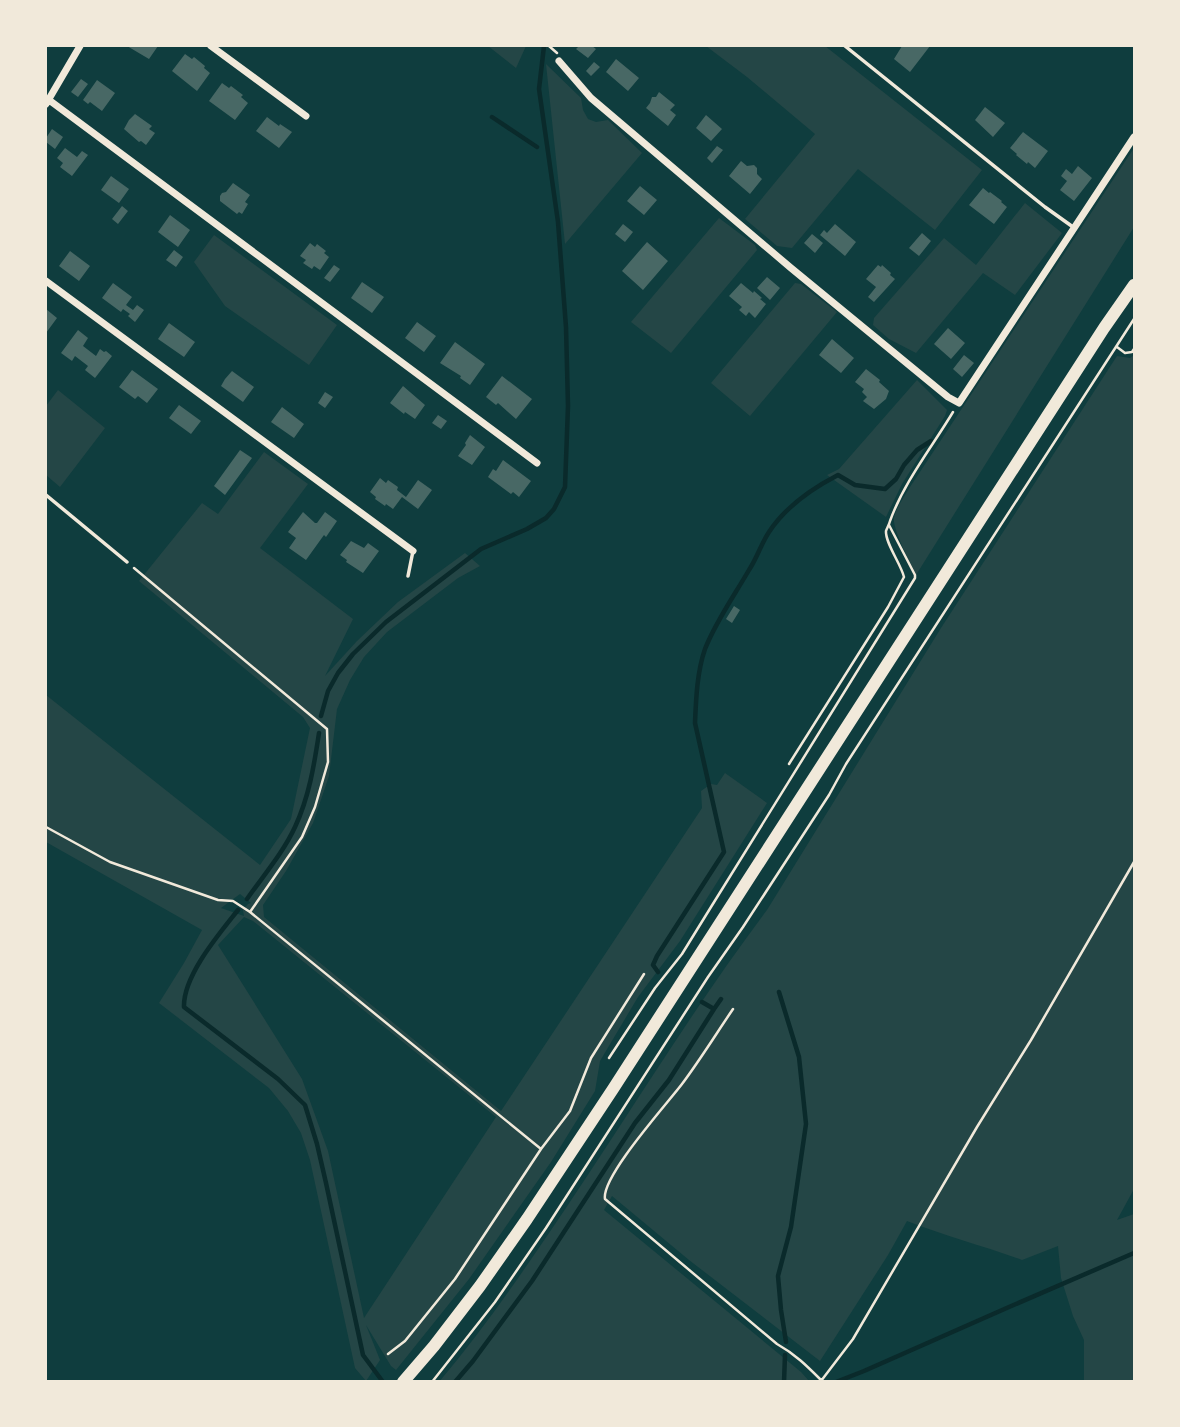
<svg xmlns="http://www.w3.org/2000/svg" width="1180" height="1427" font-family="Montserrat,sans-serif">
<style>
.green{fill:#244646;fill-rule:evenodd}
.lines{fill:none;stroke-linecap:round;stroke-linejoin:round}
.stream{stroke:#0a2a2b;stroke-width:4.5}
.building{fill:#486865}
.path{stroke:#f1e9da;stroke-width:2.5}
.service{stroke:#f1e9da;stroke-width:3.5}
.minor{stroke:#f1e9da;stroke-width:7}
.primary{stroke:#f1e9da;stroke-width:12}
</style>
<rect width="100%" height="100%" fill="#0f3d3e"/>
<path class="green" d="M488,46H526L516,68Z
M706,46H825L982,170L935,230L858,169L792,248L777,246L745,219L815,134L747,77Z
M546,64L581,98L583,110L588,119L596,122L608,120L642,153L565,244Z
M1134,148V227L916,575C911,564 892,528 894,518C896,507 905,496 910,487Z
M1025,203L1062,233L1015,295L983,273L916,353L889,339L873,325L874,318L944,238L976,265Z
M719,218L755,245L757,250L671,353L631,322Z
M214,235L337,325L309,365L225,306L194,262Z
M795,283L801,284L837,312L750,416L711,383Z
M1134,355V1189L1117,1220L1134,1214V1381H1084V1340L1073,1316L1061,1278L1058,1246L1022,1260C984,1246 945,1236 907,1221L888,1255L820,1361L689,1260L612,1196L604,1210L801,1372L809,1381L439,1382C478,1336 513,1286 547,1236C621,1128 688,1015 767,910L941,628L1117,356L1130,358Z
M917,380L947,410L945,416L902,484L886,517L827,475L839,469Z
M58,390L105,428L60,487L46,475V406Z
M264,452L308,484L260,548L353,619L325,676L357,641L398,602L465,553L480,566L458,578L387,632L364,657L350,680L337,709L329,776L313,823L286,871L263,905L264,917L501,1111L702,808L701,791L711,784L717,785L725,773L767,803L680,941L638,997L600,1061L595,1091L551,1162L469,1279L396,1370L391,1366L366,1325L380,1360L366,1381L355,1368L310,1160L301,1133L288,1111L269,1088L159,1003L184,963L202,930L46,842V695L260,865L291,819L310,728L303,717L139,581L202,503L218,514ZM240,894L251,903L248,904L243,910L244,916L221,908ZM244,917L253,921L496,1117L364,1318L328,1151L302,1079L218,945Z"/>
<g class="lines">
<path class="stream" d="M492,117L537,147
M321,716L328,691L338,673L353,654L386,622L481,549L527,529L546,518L554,509L565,487L568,406L566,327L558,222L539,89L544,46
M247,899C263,876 283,853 295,827C309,797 314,766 319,733
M238,910C219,934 183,976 184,1007L278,1079L305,1105L317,1144L326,1183L363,1355L383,1382
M658,972L653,965L657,956L724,852L695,723C696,699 697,672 705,649C716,621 734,596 749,570C757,558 761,544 769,532C786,506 811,489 838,475L855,485L885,489L896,479L904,465L917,450L931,441
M779,992L799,1057L806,1124L791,1227L778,1276L781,1310L786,1342
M702,1002L714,1009L721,999
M455,1382L473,1361L532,1281L635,1123L669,1080L714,1009
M784,1382L785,1355
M836,1382L864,1371L1009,1307L1134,1253"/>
</g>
<path class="building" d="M127,46H158L149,59Z
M579,46H592L596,49L588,58L576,49Z
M902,46H930L910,72L894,59Z
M185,54L192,59L194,57L205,66L204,68L210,73L197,91L172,71Z
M616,59L639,78L628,91L606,72Z
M594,62L600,67L591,76L586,71Z
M81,79L88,84L78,97L71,92Z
M97,80L115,93L102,111L90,102L88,104L83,100Z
M222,83L229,88L231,86L243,95L241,97L248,103L235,120L209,101Z
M659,92L675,105L670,110L676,115L668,126L646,108L650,103L652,97H656Z
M985,107L1005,123L993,137L975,120Z
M135,114L152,126L149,129L155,133L146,145L141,141L139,142L124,129L129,120Z
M706,115L722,129L711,141L696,128Z
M267,117L279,126L280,124L292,132L279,148L256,131Z
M52,129L63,137L55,149L46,142V138Z
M1023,132L1048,151L1035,168L1028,162L1027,164L1016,155L1017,154L1010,148Z
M717,146L723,150L712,163L707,158Z
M65,148L77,157L82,151L88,155L72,176L60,167L63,163L57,158Z
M741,161L747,166L754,165L757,168V174L762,179L750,194L729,176Z
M1078,166L1092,178L1074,201L1060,190L1067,181L1061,176L1066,169L1072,174Z
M111,176L129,189L119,203L101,190Z
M233,183L250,195L245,202L248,204L242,214L239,212L237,214L220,201V196L222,193L226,192Z
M640,186L657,200L644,215L627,201Z
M983,188L989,193L990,192L1002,201L1001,202L1007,207L994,224L969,205Z
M122,206L128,211L118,224L112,219Z
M170,215L190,230L178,247L158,232Z
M623,224L633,232L625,242L615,234Z
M835,224L856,242L845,256L820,235L824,230L827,233Z
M922,233L931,241L919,256L909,248Z
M812,234L823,243L815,253L804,243Z
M647,242L668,261L643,290L622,271Z
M310,243L315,247L317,244L326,251L324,253L329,257L320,270L314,266L312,269L303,263L306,260L300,256Z
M174,250L183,257L176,267L166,260Z
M70,251L90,266L79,281L59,266Z
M334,265L340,269L330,282L324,278Z
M878,265L881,267L882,265L891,273L890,275L895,279L874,302L868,297L876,287L866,279Z
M767,277L780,288L770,300L757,288Z
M362,282L384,297L372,313L351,298Z
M113,283L132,297L126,305L133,310L137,305L144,310L135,322L128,316L130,314L123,309L121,312L102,298Z
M741,283L753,293L754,291L762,298L760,299L766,304L755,318L749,312L746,316L739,310L742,307L729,296Z
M46,309L57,318L46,333Z
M417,322L436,336L424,352L405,338Z
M169,323L195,342L184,357L158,339Z
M948,328L965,343L951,359L934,344Z
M78,330L88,338L83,346L96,356L100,349L104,352L106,351L112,356L95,378L85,370L88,366L75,356L72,361L61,353Z
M832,339L854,358L841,373L819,355Z
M455,342L485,364L470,385L460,378L461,376L440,363Z
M964,355L974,363L962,377L953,369Z
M866,369L880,380L879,382L889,391L886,399L874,409L863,401L867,397L862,392L864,389L855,382Z
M132,370L158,389L147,403L138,396L135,399L119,387Z
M232,371L254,387L243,402L221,386L225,379Z
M502,376L532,399L516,419L498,403L496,405L486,397Z
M403,386L425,405L415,419L405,412L404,414L390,403Z
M325,392L333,397L325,408L318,403Z
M179,405L201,421L191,434L169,418Z
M282,407L304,424L294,438L271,422Z
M438,415L447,421L441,429L432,423Z
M470,435L485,447L472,465L458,456L466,445L465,443Z
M240,450L252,458L225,495L214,486Z
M503,460L531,481L519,497L513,492L511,494L488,477L493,469L496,471Z
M380,478L386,483L388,480L398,487L397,490L406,497L418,480L432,490L418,509L402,497L393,509L386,504L385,506L375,499L376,497L370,492Z
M303,512L315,523H317L325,512L337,521L326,537L324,535L306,560L289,548L296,538L288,532Z
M351,541L364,548L368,543L379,551L363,573L346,562L347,560L340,555Z
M734,606L740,610L732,623L726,619Z"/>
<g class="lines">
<path class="path" d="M549,46L557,53
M1117,347L1125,353L1132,352L1134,349
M134,568L327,729L328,762L315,807L302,837L250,912
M789,764L888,607L904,577C901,564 885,543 886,531C887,528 889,525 890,521C904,482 932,447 953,412
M46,827L110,862L218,900L233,901L250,912L541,1149
M733,1009C716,1034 700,1060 682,1084C666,1105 601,1177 605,1199L777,1344C795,1354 807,1366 821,1380
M609,1058L655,988L682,954L711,907L915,578V575L889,525
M388,1354L405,1341L455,1279L541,1149L570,1111L591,1058L644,974
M821,1381L853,1339L977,1127L1031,1040L1134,862
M432,1382L495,1302L546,1228L708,977L743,927L829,795L846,764L1134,319"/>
<path class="service" d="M845,46L1045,207L1073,227
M46,495L127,562
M408,576L413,551"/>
<path class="minor" d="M211,46L306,116
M559,61L591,98L791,268L948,397L959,403L1134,137
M49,100L537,463
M46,104L80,46
M46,281L413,551"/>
<path class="primary" d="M403,1382L434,1346L480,1286L527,1219L613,1089L1104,328L1134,285"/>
</g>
<rect width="1180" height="1427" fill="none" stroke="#f1e9da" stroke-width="94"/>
</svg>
